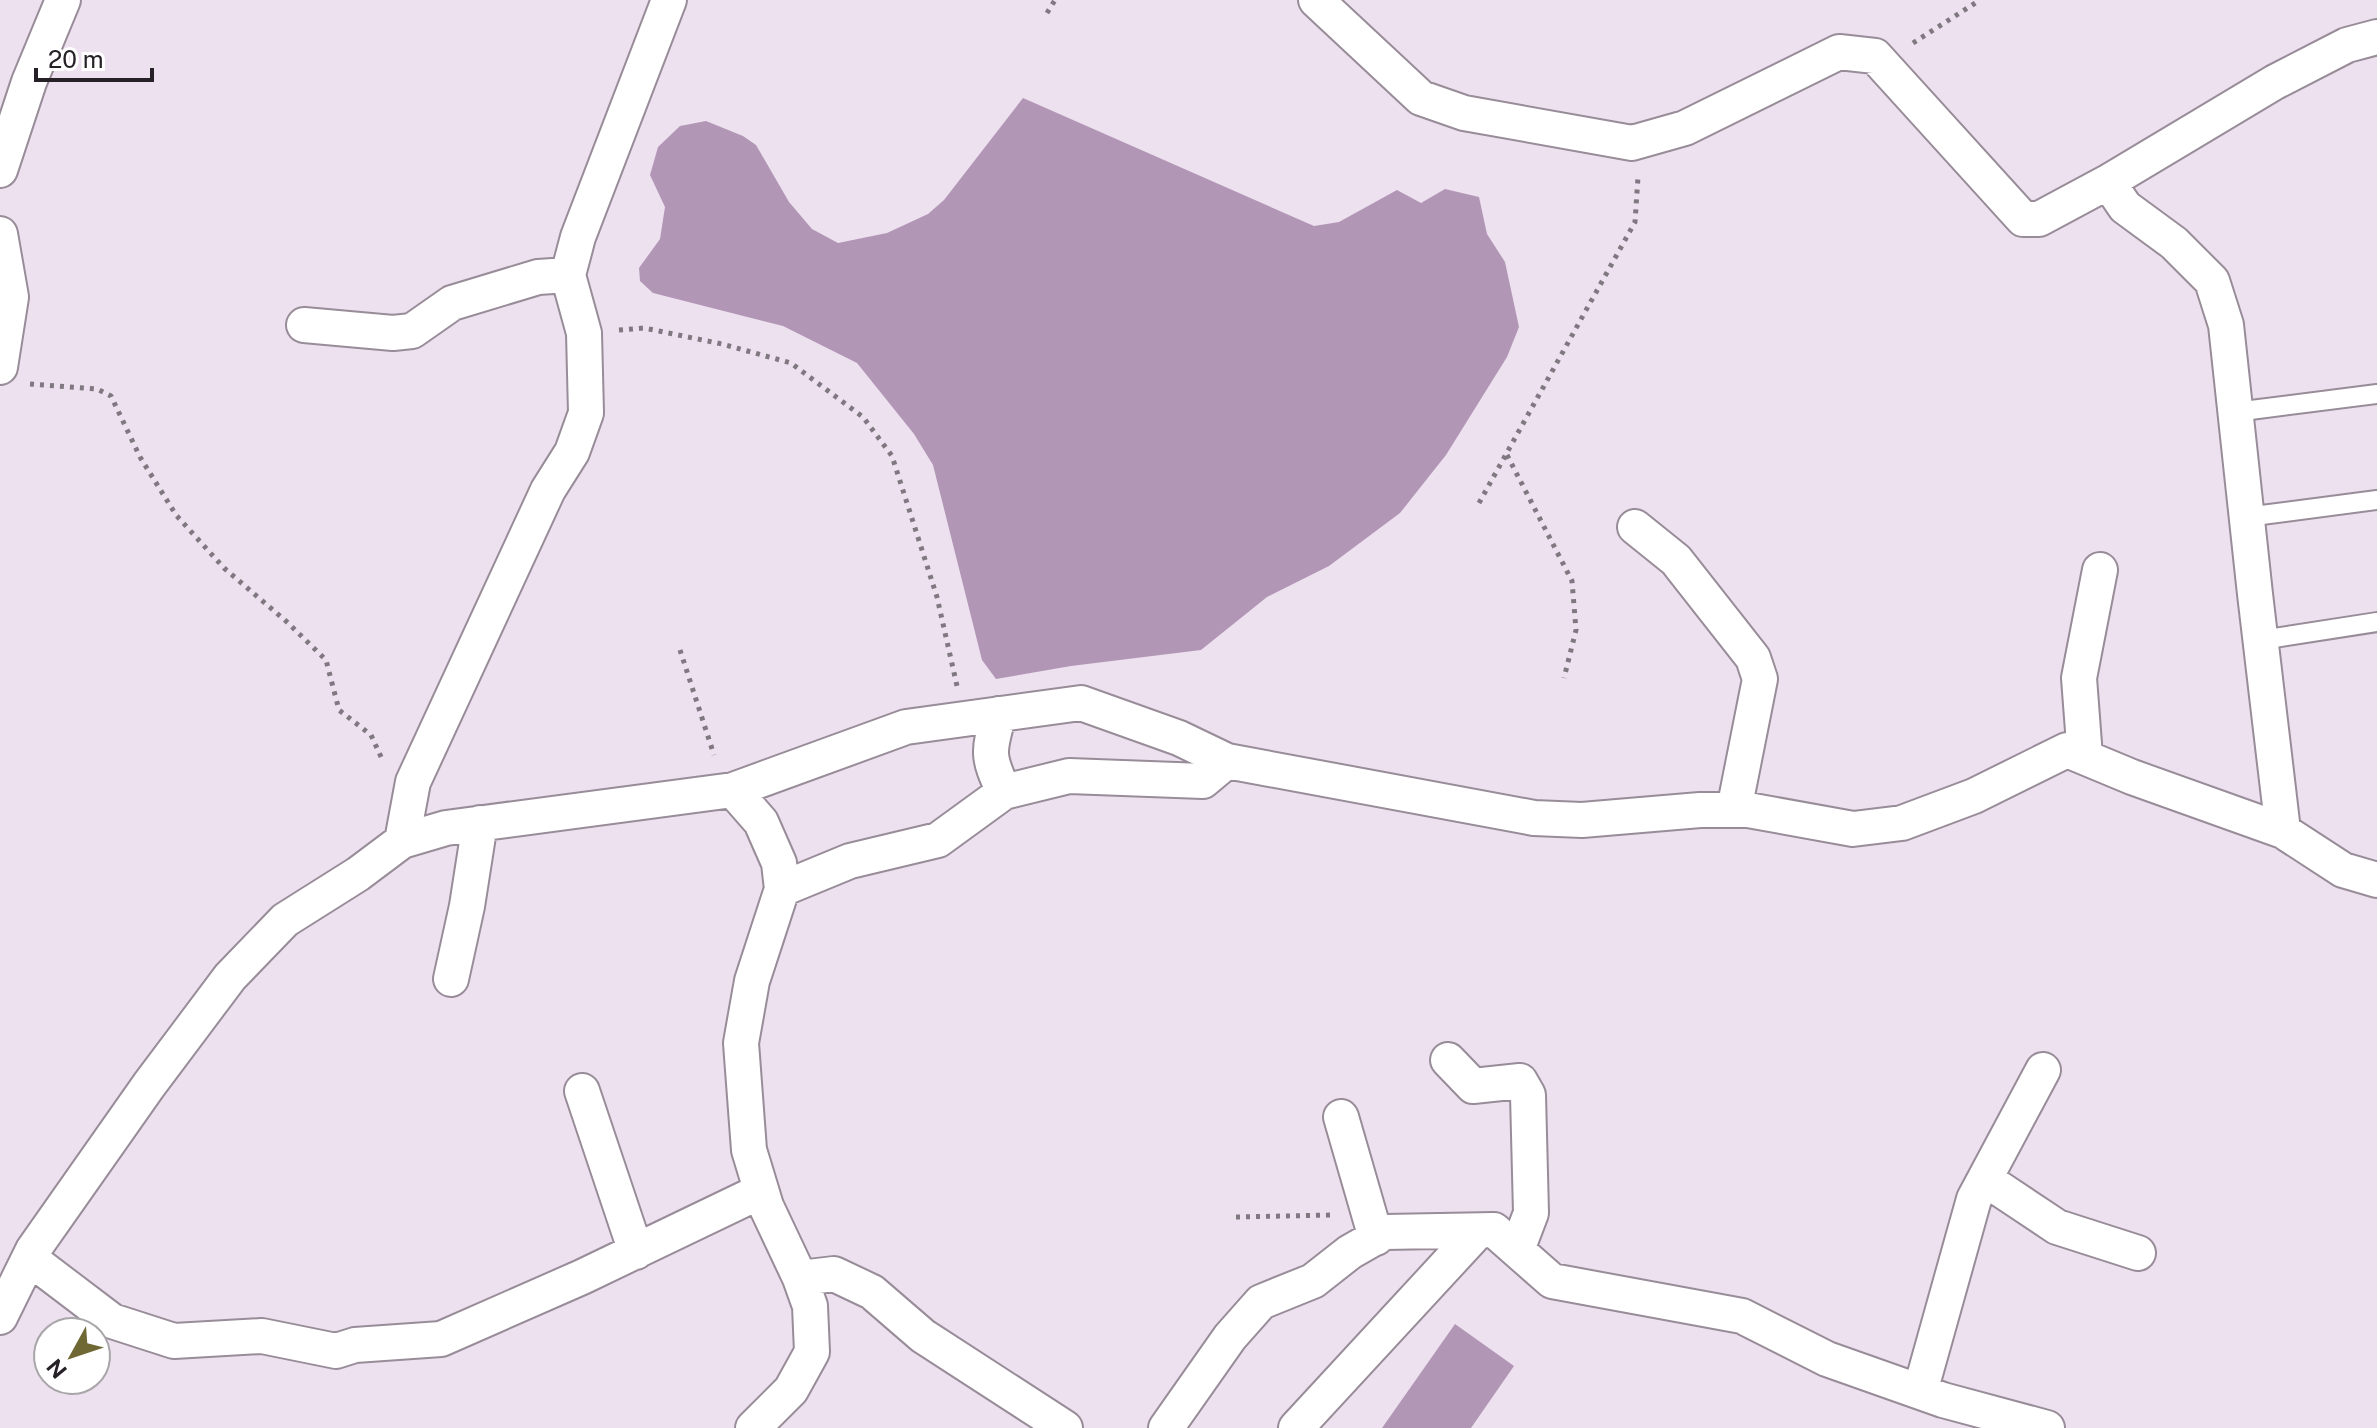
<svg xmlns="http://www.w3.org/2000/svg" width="2377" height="1428" font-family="'Public Sans',sans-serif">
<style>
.water{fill:#b296b6}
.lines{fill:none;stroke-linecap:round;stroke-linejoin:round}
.service-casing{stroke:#988c99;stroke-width:22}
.minor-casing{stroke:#988c99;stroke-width:38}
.path{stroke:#807881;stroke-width:5;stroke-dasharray:4 6;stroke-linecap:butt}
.service{stroke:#fff;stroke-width:18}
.minor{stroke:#fff;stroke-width:34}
</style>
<rect width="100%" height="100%" fill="#ede1ef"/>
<path class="water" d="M1023,98L1314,226L1339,222L1397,190L1421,203L1445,189L1479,197L1487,234L1505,262L1519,327L1507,357L1446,455L1400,513L1329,566L1267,597L1201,650L1071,666L996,679L982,660L933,465L914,434L857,363L783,326L653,293L640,281L639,268L660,239L665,207L650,175L658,147L680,126L706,121L743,136L756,145L789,202L812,229L838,243L887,233L928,214L944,200Z
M1455,1324L1514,1366L1471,1428H1382Z"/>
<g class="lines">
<defs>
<path id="service" d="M2235,412L2377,394
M2246,517L2377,500
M2261,640L2377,622"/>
<path id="minor" d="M1316,0L1421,98L1464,113L1632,143L1685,128L1839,52L1875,56L2023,219H2039L2108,182L2275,82L2347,45L2377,37
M0,170L29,82L63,0
M2108,182L2125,207L2174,243L2212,281L2226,325L2255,594L2283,831
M0,234L11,297L0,367
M304,325L393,333L412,331L452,303L538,277L568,275
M1635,527L1676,560L1753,658L1760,679L1734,810
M999,714C988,752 987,756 1004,792
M2085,757L2079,678L2100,570
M733,790L761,822L779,863L782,889L752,981L741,1043L749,1150L766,1206L800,1278L810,1306L812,1352L791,1390L753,1428
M402,841L413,782L548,490L572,452L586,413L584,333L568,275L578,237L669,0
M782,889L850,861L938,840L1004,792L1069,776L1203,781L1227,761
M451,979L467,906L480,823
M1448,1060L1473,1086L1520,1081L1528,1095L1531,1213L1517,1250
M582,1091L636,1252
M1341,1117L1376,1238
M1985,1179L2057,1227L2138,1253
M29,1258L112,1321L174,1341L262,1336L336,1351L355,1345L441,1339L582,1277L761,1191
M800,1278L834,1274L872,1292L923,1336L1065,1428
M0,1317L33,1250L149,1085L230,977L285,920L358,874L402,841L446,828L733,790L906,727L1081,703L1179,738L1227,761L1534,818L1582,820L1700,810H1748L1853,829L1902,823L1974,796L2067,750L2132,777L2283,831L2343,870L2377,880
M1920,1392L1974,1199L2043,1070
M1166,1428L1230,1337L1261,1302L1313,1281L1350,1252L1385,1232L1494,1230L1552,1281L1742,1316L1827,1359L1943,1400L2047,1428
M1296,1428L1478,1231"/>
</defs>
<use href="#service" class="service-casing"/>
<use href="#minor" class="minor-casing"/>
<path class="path" d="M1047,13L1055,0
M1913,43L1980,0
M619,330L644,328L722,344L791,363L863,417L892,456L937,597L957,686
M30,384L97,389L111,396L140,457L176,515L224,568L287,622L326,660L339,710L371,735L382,759
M1507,455L1572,581L1576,630L1564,678
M1479,503L1635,222L1638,177
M680,650L714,755
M1236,1217L1332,1215"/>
<use href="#service" class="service"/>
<use href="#minor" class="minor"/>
</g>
<g transform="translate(72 1356) rotate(230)"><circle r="38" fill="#ffffff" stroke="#a8a6a8" stroke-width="2"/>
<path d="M0-6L14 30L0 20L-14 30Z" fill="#706834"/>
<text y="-12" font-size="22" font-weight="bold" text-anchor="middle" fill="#262126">N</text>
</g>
<path d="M36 68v12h116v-12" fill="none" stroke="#262126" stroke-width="4"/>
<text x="48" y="68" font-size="24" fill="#262126" stroke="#ffffff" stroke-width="6" paint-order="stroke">20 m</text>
</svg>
